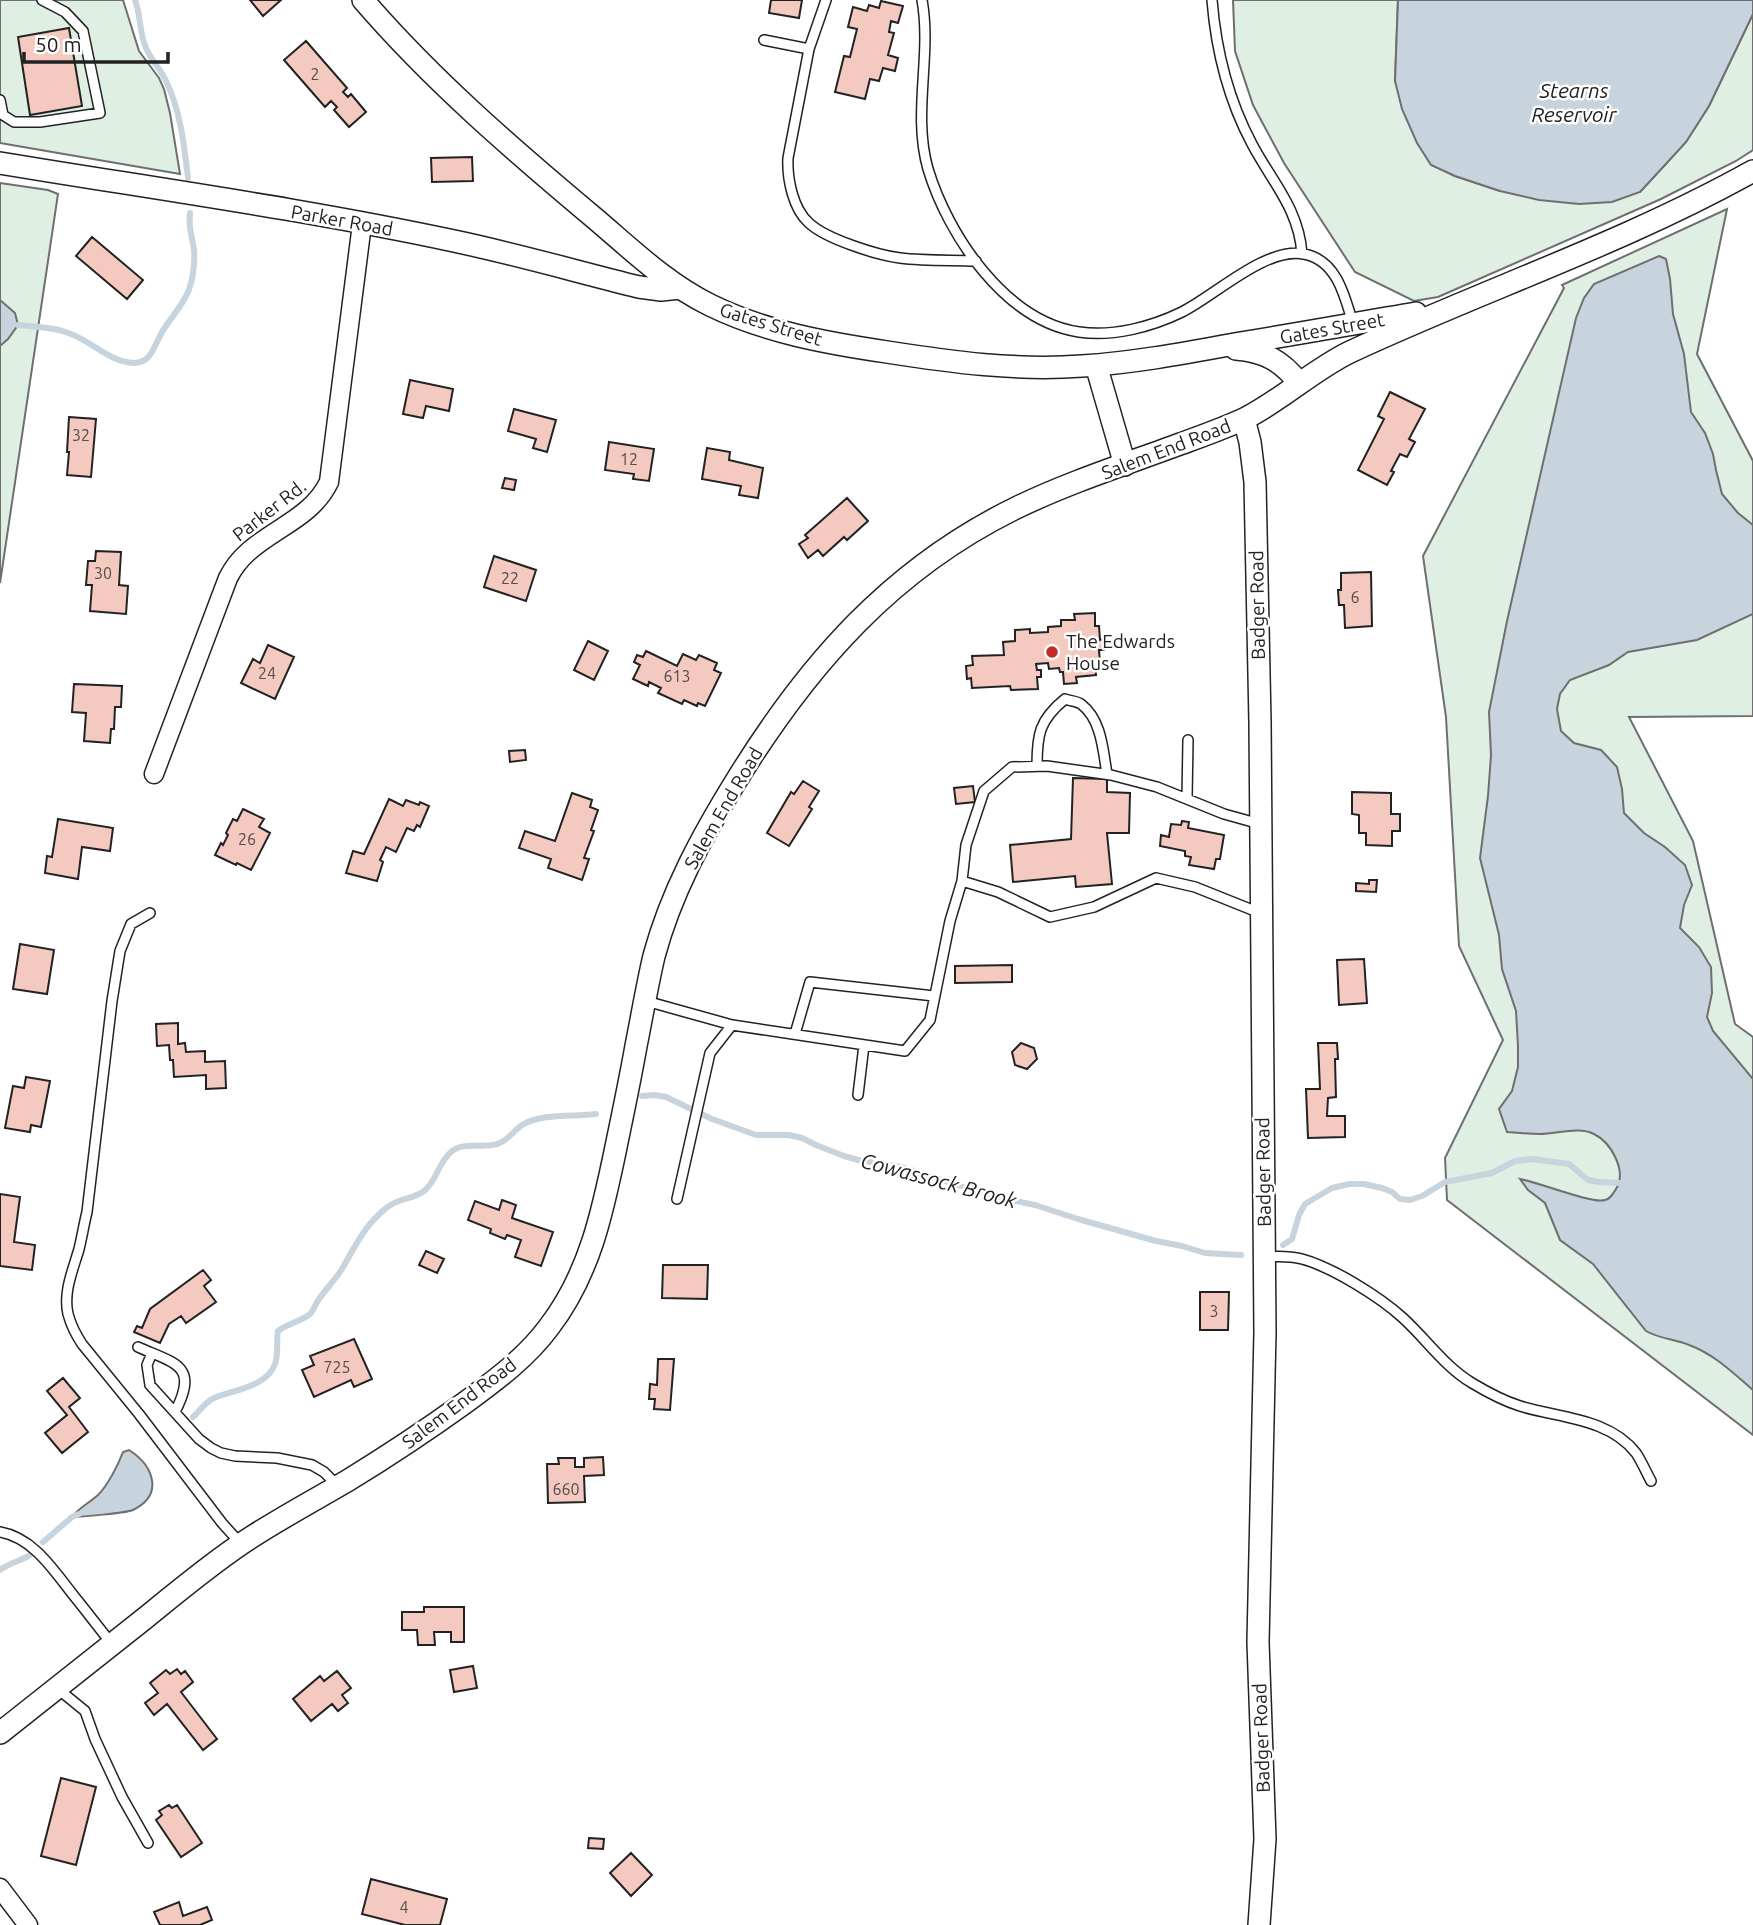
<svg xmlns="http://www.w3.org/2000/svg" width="1753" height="1925" font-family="Ubuntu,sans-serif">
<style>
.green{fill:#e0efe3;stroke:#6f6f6f;stroke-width:2}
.water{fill:#c7d3dd;stroke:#6f6f6f;stroke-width:2}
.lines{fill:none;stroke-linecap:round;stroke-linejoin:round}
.stream{stroke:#c7d3dd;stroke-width:6}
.building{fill:#f3c9c0;stroke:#222;stroke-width:2}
.service-casing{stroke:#222;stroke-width:12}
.minor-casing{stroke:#222;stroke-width:21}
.tertiary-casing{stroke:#222;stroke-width:24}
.service{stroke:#fff;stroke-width:9}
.minor{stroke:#fff;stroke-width:18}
.tertiary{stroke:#fff;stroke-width:21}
.poi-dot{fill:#c62828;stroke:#fff;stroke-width:2.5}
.labels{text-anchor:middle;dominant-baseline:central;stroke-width:5;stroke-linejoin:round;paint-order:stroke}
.number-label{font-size:16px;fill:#564c4a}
.street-label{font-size:19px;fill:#222;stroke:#fff}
.poi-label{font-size:19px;fill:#222;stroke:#fff;text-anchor:start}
.water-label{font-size:21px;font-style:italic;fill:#222;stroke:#fff}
</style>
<rect width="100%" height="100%" fill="#fff"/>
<path class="green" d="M0,0H123L139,51L159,78L164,89L170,113L180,174L0,143Z
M1233,0H1398L1395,81L1431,164L1455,176L1500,191L1640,192L1686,142L1709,106L1753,14V150L1736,161L1661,199L1438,297L1414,301L1355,272L1284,163L1253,105L1235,51Z
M0,183L48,190L58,194L0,583Z
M1727,209L1697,354L1753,461V716L1629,717L1693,841L1735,1024L1753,1037V1435L1447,1200L1445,1158L1503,1040L1459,946L1446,717L1423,556L1564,288L1562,285Z"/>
<path class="water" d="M1398,0H1753V14L1709,106L1686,142L1664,166L1640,192L1612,202L1579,204L1539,200L1500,191L1455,176L1431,165L1417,143L1402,109L1395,81Z
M1659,256L1666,259L1670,279L1673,314L1684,354L1691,412L1705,433L1713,454L1716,470L1722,494L1738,513L1753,525V614L1697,640L1628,652L1609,665L1570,680L1560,694L1557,709L1561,731L1574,743L1601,750L1617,767L1622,789L1624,813L1644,833L1665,847L1685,865L1692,885L1684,905L1680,928L1699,947L1711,967L1712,993L1707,1017L1713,1031L1753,1079V1390C1733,1373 1714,1354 1689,1345C1674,1339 1660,1339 1646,1331L1593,1264L1560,1240L1545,1203L1528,1190L1520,1179C1538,1182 1592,1204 1605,1200C1610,1199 1613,1194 1616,1189C1627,1172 1612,1143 1594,1134C1579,1126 1557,1134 1540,1134C1529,1134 1518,1133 1507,1132L1499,1109L1512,1091L1518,1067V1046L1516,1011L1502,969L1499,935L1480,858L1488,796L1491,755L1489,712L1507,621L1576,318L1584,298L1594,284Z
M0,300L15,313L18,325L8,339L0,346Z
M129,1450C154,1466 164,1495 133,1510C126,1513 81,1517 72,1517C81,1506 88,1504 98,1495C108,1485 118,1465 123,1452Z"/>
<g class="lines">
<path class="stream" d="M135,0C141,15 139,33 146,48C151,60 161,70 166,81C181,112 184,145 188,178
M18,325C36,327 55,327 71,334C92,342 110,362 134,363C150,363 153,349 159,338C166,322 181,309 188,292C193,280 195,263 194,250C192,234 188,230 190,213
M642,1096L655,1095L666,1097L712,1119L756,1135H789L802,1138L816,1145L844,1156L858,1160L902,1167L992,1196L1035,1205L1078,1219L1156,1241L1182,1246L1205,1253L1241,1255
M1283,1245L1292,1239L1299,1215L1305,1204L1332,1188L1349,1184H1364L1382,1188L1392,1192L1400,1199L1410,1200L1422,1196L1445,1182L1492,1173L1515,1161L1532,1159L1569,1164L1588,1180L1599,1182L1620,1183
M193,1417C200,1411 205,1402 214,1398C233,1390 267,1387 275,1364C279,1353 276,1342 278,1331C288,1323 305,1320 311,1313C314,1309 316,1303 319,1299C326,1289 335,1280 342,1269C351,1254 358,1238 370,1224C378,1215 387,1205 399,1201C407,1198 416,1197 424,1191C437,1181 438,1163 451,1152C463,1141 482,1149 497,1144C508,1141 513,1131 522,1125C543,1113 573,1117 596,1114
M43,1542L72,1517L79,1514
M0,1570C9,1563 21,1561 30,1555"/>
</g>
<path class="building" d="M250,0H281L263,16Z
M771,0H802L799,18L769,13Z
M881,1L903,6L898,23L891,21L889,32L894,33L888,55L898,58L895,71L883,68L879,81L870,79L865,99L835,92L844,56L850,57L857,29L848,27L853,7L867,11L869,5L879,8Z
M69,28L82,106L30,115L18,37Z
M306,41L347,88L343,92L348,97L351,94L366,112L349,127L334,110L337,107L331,101L325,107L284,60Z
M472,157L473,181L432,182L431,158Z
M92,237L143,280L127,299L76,256Z
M410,380L453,389L449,411L426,406L423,418L403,414Z
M1390,392L1425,409L1409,439L1415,442L1407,457L1400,454L1391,471L1394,472L1387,485L1358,470L1384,419L1378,416Z
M514,409L556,420L547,452L533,448L536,439L508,431Z
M69,417L96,419L91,477L67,475L69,452H67Z
M609,442L654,449L649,481L633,479L634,474L605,470Z
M707,448L730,452L729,460L763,468L758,498L739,495L741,486L702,479Z
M505,478L516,480L514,490L502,488Z
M847,498L868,521L847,540L844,537L823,556L818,550L808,558L799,544L808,538L805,535Z
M96,551L121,552L119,585L128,586L126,614L90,611L92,585H86L88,561H95Z
M494,556L536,570L526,601L484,587Z
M1371,572L1372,626L1345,628L1344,605H1339L1338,590H1341V573Z
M1095,613V626H1099L1100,640L1103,639L1104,650H1099L1100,663H1095L1096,675L1076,677L1077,683L1064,684L1063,672H1060L1059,668L1049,669L1048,663L1036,664L1037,670H1041V677H1037L1038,689L1011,690L1010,686L972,688L971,678L967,679L966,666L973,665L972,656L1004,655L1003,642L1015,641V630L1030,629V633L1048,632V627L1061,626V620H1075L1074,614Z
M588,641L608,651L594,680L574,670Z
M268,645L294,657L275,699L241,683L253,659L260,663Z
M646,651L677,666L683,654L696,660L699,655L717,663L714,670L721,673L705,706L698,703L697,706L684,700L682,704L658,693L661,688L649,682L648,686L633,679L640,665L634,662L637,655L643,657Z
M74,684L122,686L121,707H115L114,729H111L110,743L84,741L86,713L72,712Z
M525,750L526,760L510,762L509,751Z
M1073,778L1107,779V792L1130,793L1129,833H1107L1112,884L1076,887L1075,876L1013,882L1010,845L1071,839Z
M803,781L819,791L809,807L812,809L789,846L767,833L791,792L794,794Z
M973,786L975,802L956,804L954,788Z
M1352,792L1391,793V814H1400V831H1392V846L1366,845V833H1359V815L1352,814Z
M572,793L592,800L590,807L598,810L591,830L594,831L584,858L589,859L582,880L548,868L551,859L519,848L525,831L555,841Z
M389,799L403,806L406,800L419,805L420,802L429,806L420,827L417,825L414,831L407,828L396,852L386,847L380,860L383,862L377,881L346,873L353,851L364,854Z
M243,809L264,819L259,827L270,833L251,870L237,863L236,865L215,855L221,843L223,845L228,835L226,833L233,819L237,821Z
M58,819L113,828L110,851L82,847L78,879L45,873L47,856L52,857Z
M1182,821L1189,822L1188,828L1224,835L1220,859H1216L1214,869L1189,865L1191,857L1185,856V851L1160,846L1161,835L1169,837L1171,824L1181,825Z
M1369,880H1377L1376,892L1356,891V883L1369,884Z
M20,944L54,950L47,994L13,989Z
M1364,959L1367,1003L1339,1005L1337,960Z
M1012,965V982L955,983V966Z
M178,1023V1044L185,1043L186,1052L205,1051V1062L225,1061L226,1088L206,1089V1075L174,1077L173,1060H170L169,1045L157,1046L156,1024Z
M1021,1043L1034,1048L1037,1059L1027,1069L1015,1065L1012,1052Z
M1318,1043H1337L1338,1059H1335L1336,1097L1328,1098L1327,1116H1345V1137L1308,1138L1306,1089H1320Z
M26,1077L50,1081L41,1127L31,1125L30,1132L5,1128L13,1086L24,1088Z
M0,1194L20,1197L14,1242L35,1245L32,1270L0,1266Z
M502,1200L516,1205L512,1218L553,1232L541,1266L515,1257L521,1240L507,1235L505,1239L490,1233L491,1229L468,1220L475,1201L499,1210Z
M426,1251L444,1259L437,1273L419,1265Z
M663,1265H708L707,1299L662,1298Z
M203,1270L211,1280L204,1286L216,1302L186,1323L181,1316L169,1324L160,1343L134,1332L137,1326L142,1328L150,1309Z
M1200,1292H1229L1228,1330H1200Z
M354,1339L372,1379L354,1387L351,1380L314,1397L302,1370L314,1365L310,1356Z
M658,1359H674L670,1410L654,1409L655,1399H649L650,1384L657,1385Z
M63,1378L80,1398L69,1407L88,1432L62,1453L45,1433L67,1415L47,1391Z
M603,1457L604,1475L584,1476L585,1502L548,1503L547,1464H559L558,1458H575V1467H584V1458Z
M424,1607H464V1642H451V1632H434L435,1645H418L417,1630H402V1612H424Z
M473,1666L477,1688L454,1692L450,1670Z
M177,1669L181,1674L185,1671L193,1682L181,1692L217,1739L203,1750L167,1704L154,1715L145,1703L158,1693L150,1683L166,1670L170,1674Z
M337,1671L351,1688L342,1695L348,1703L338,1711L332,1704L311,1721L293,1699L320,1676L324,1681Z
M61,1778L96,1787L76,1865L41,1856Z
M169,1805L172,1808L177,1805L202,1843L181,1857L156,1820L162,1815L159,1811Z
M589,1838L604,1839L603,1849L588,1848Z
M631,1853L652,1875L631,1896L610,1873Z
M371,1879L447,1899L440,1925H405L362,1914Z
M179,1902L183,1916L207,1907L212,1920L200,1925H160L154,1912Z"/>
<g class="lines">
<defs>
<path id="service" d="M826,0L809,49L788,158C787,179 793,209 809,223C826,239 877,255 900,258C925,261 951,260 976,261
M922,0C932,56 912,113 928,169C948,235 1005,321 1079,332C1113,337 1151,327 1182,312C1216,295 1265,247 1304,254C1337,260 1345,297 1353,324
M1212,0C1216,50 1228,99 1252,144C1272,182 1299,209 1302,254
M764,40L809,49
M0,100L3,115L14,122H40L100,113L83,31L65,12L42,0
M1037,766C1037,735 1039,720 1065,699C1070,701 1077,701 1081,704C1102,720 1103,751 1107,774
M1187,799L1188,740
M962,881L966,845L984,791L1012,767L1047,766L1111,775L1157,787L1224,814L1260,824
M150,913L131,924L120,951L112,1001L87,1212C84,1224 82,1237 79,1249C73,1270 63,1292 68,1314C71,1325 76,1335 82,1344L139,1414L222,1523L241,1544
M646,1001L732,1025L905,1051L930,1020L950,921L962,881L998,892L1050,917L1094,907L1156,878L1195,887L1260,913
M795,1034L810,982L934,996
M858,1095L864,1045
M677,1199L710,1053L732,1025
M1265,1257C1278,1256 1290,1256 1302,1259C1332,1267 1380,1297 1403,1318C1426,1339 1445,1367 1472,1383C1487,1392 1504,1401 1520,1406C1559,1418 1609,1418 1636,1453C1642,1462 1646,1472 1651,1481
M138,1347C176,1364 199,1365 175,1412
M152,1353L147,1365L150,1385L199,1439L211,1448L221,1453L235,1456L277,1458L312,1465L324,1472L338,1486
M0,1532C34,1538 54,1571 74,1596C87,1612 99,1628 112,1644
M58,1689L85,1711L95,1739L122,1797L148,1843"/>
<path id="minor" d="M154,774L228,578C233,568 239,560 248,552C276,527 312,517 329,482L362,224
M0,1888L28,1925"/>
<path id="tertiary" d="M363,0C432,80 511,148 592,216C629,247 665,283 710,305C765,332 826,343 887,352C951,362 1017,371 1082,366C1131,363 1180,354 1229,345C1291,335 1353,324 1416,313
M0,163C151,188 304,209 454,241C516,254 578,272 639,287L661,290L680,288
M1236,349C1264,351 1282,361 1299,383
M1096,365L1125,465
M1244,419L1250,442L1255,482L1260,722L1265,1332L1258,1642L1265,1839L1259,1925
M0,1733C48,1695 96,1657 144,1619C176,1593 207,1567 241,1544C275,1521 311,1502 347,1481C388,1456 427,1430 466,1402C496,1380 527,1357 549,1327C590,1274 603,1210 616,1147C623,1113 630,1080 636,1046C642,1016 647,986 654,956C671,893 702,836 736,781C808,664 892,568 1018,507C1070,482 1126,464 1180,444C1202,436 1225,428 1246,418C1283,399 1313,370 1350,352C1483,290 1624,243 1753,171"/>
</defs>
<use href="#service" class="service-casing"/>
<use href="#minor" class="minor-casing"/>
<use href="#tertiary" class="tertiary-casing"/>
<use href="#service" class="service"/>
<use href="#minor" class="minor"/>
<use href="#tertiary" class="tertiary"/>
</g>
<circle class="poi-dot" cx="1052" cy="652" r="7"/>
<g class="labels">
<g class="number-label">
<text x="315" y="74">2</text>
<text x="81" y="435">32</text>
<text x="629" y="459">12</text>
<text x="103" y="573">30</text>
<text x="510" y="578">22</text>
<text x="1355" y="597">6</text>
<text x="267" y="673">24</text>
<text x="677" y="676">613</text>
<text x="247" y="839">26</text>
<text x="1214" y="1311">3</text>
<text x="337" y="1367">725</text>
<text x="566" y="1489">660</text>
<text x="404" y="1907">4</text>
</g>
<g class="street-label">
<text transform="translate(342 220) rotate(10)">Parker Road</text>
<text transform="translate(771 324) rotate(17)">Gates Street</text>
<text transform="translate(1332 328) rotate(-10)">Gates Street</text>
<text transform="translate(1166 449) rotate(-21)">Salem End Road</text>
<text transform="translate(269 510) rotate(-38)">Parker Rd.</text>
<text transform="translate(1257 605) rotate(-91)">Badger Road</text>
<text transform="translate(723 808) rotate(-60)">Salem End Road</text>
<text transform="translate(1263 1172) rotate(-91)">Badger Road</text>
<text transform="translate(459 1403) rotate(-37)">Salem End Road</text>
<text transform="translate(1261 1738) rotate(-92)">Badger Road</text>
</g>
<g class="poi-label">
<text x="1066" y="641">The Edwards<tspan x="1066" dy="22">House</tspan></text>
</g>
<g class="water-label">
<text x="1574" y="90">Stearns<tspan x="1574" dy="24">Reservoir</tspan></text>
<text transform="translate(939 1180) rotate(15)">Cowassock Brook</text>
</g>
</g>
<path d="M24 52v10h144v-10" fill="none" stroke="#222222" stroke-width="3.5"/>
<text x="35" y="52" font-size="21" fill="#222222" stroke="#ffffff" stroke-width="5" paint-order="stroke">50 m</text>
</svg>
